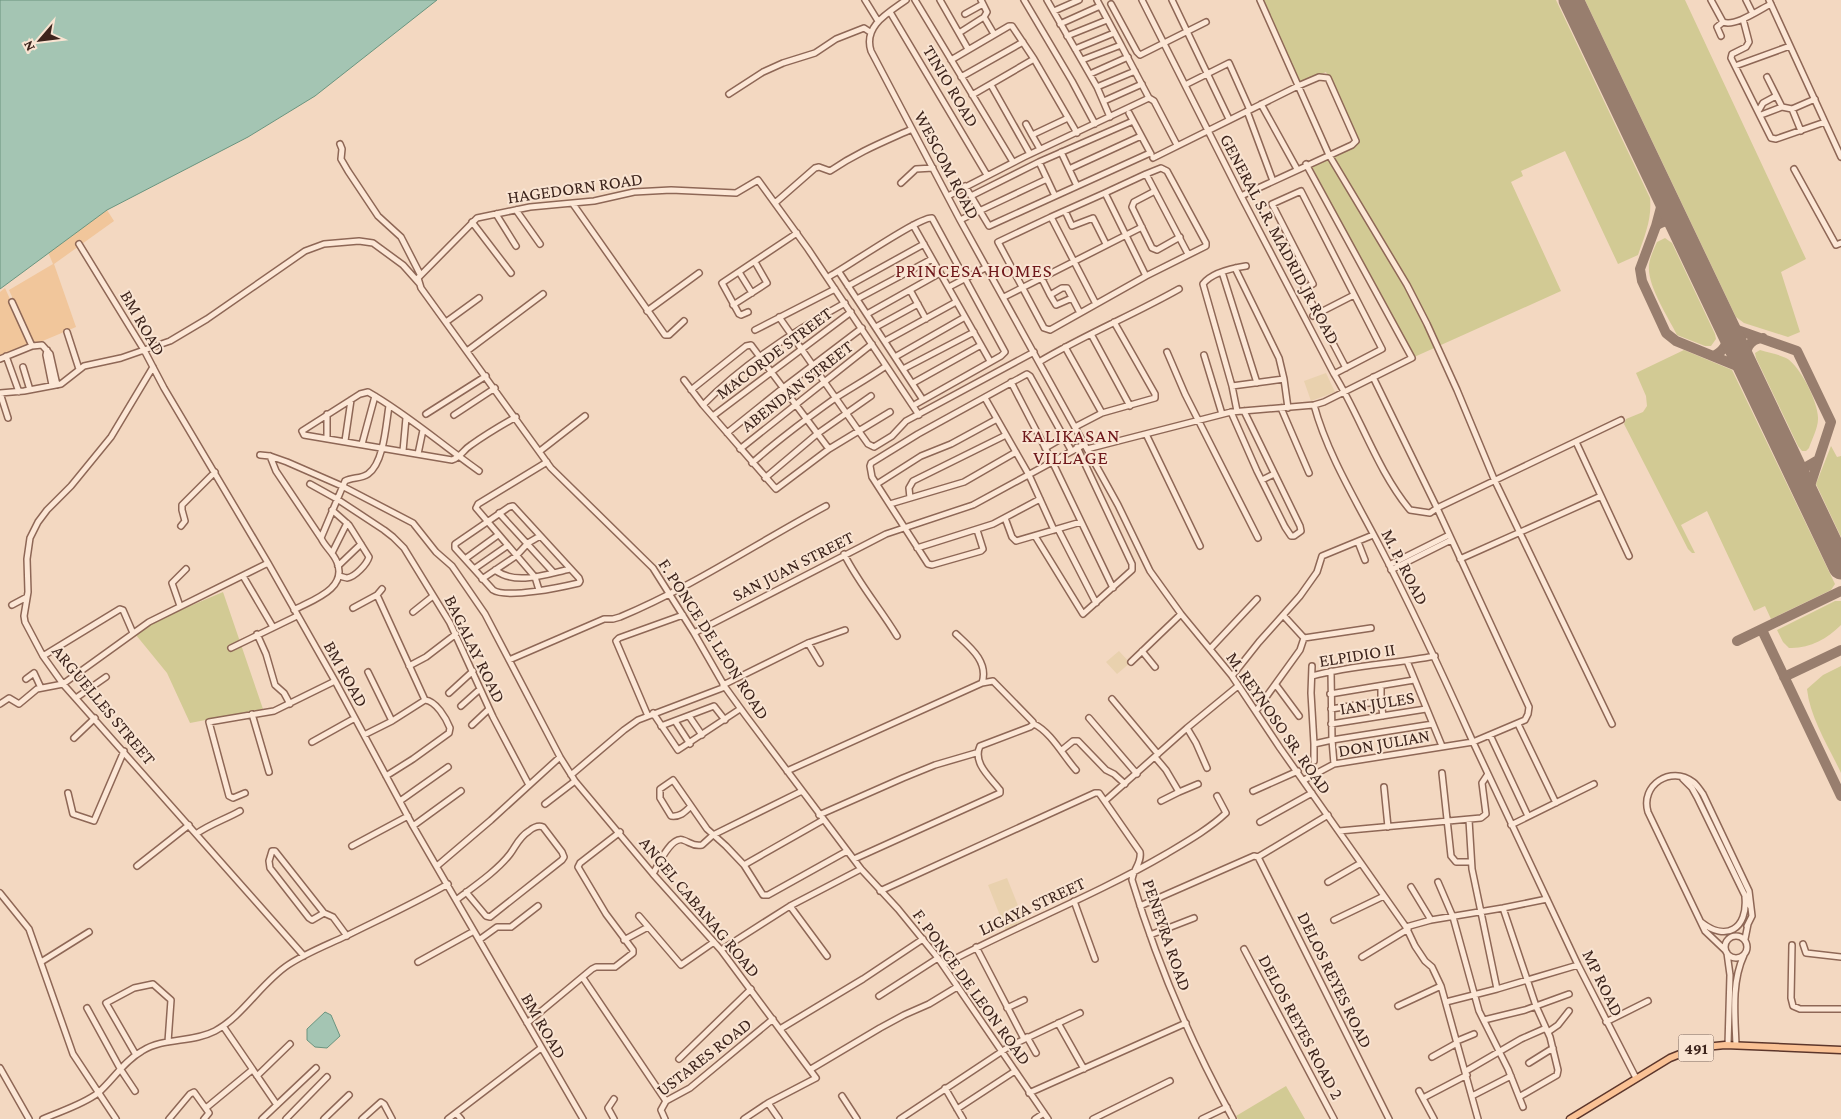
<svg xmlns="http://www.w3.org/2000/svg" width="1841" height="1119" font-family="'Crimson Pro',serif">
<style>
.farmland{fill:#e9d1ae}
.green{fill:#d2ca94}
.sand{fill:#f1c69b}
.water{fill:#a4c5b3;stroke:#6a947f}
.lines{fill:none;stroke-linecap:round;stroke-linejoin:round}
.taxiway{stroke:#987e6e;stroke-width:10}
.runway{stroke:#987e6e;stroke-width:25}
.minor-casing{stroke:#8e6756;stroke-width:8}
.major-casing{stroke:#5c362b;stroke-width:9}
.minor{stroke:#fce7d6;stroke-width:5}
.major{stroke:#fac295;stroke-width:6}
.labels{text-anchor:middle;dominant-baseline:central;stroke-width:4;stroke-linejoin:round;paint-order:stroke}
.shield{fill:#f9e4d2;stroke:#755e53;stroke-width:1}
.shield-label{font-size:16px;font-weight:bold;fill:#3d241c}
.street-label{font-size:18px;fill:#3d241c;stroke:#f9e4d2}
.neighbourhood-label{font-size:19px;letter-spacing:1px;fill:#6e171a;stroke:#f9e4d2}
</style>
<rect width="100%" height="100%" fill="#f3d8c1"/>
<path class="farmland" d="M1326,373L1335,392L1311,401L1304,381Z
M1119,651L1130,663L1117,674L1106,662Z
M1007,878L1025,923L1006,931L988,885Z"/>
<path class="green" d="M1261,0H1556L1650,198C1652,219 1645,235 1638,255L1618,264L1565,151L1521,171L1523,176L1511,182L1561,291L1412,358L1310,163L1358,140L1326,72L1298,85L1281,46L1269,26Z
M1585,0H1685L1806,259L1781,272L1800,332L1788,337L1744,323L1736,317Z
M1665,238L1672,243L1715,334L1716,339L1711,346H1705L1677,335C1668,316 1647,286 1649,265C1650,257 1654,249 1657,242Z
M1684,350L1732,370L1835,584L1831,590L1771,619L1765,606L1754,611L1707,511L1681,525L1695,553H1692L1688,549L1624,424L1626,419L1643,412L1647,406L1646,396L1636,373Z
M1760,350C1769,353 1778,354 1786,358C1800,365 1819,404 1818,419C1818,428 1812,439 1809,448L1806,451H1802L1798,446L1756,358L1755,353Z
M1831,446L1837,457L1841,456V537L1816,484Z
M223,592L263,709L190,723L167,673L136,635L157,620Z
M1835,601H1841V625C1827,639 1809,649 1789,648L1783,642L1777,630Z
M1841,666V773C1829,747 1810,718 1807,689L1823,675Z
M1286,1086L1305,1119H1238L1236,1116Z"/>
<path class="sand" d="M107,210L114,221L54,264L76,327L2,358L0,354V292L5,288L31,346L33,343L9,290L53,264L48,252Z"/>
<path class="water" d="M0,0H437L315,96L248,137L107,210L0,289Z
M325,1012L331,1015L340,1036L327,1048L315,1047L307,1040V1029Z"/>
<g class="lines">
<path class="taxiway" d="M1664,196L1656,226L1640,269L1642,281L1666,333L1676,341L1747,370
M1656,226C1663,221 1671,218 1678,226
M1726,326L1797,351L1831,422L1807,495
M1714,356C1727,349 1730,339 1726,326
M1744,364C1746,351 1747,339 1763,338
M1793,467H1806L1818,460
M1762,630L1841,796
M1737,641L1841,591
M1784,677L1841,650"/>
<path class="runway" d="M1571,0L1841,567"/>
<defs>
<path id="minor" d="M865,0L878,21
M906,0C888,13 863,26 871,51L960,220L1118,505L1150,571L1181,614L1232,676L1280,748L1406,927L1415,946L1425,961L1432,967L1441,986L1478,1119
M915,0L1013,162
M940,0L968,49
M981,0L987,12L984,17
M1024,0L1072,81L1095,124
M1047,0L1097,87L1110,117
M1097,0L1121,45
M1142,0L1241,196L1334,374C1361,418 1377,470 1410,510L1430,513L1437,508L1621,420
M1172,0L1229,119
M1260,0L1329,155L1407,285L1427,324L1457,390L1494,479L1612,724
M1711,0L1723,22C1735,27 1759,10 1771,4
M1746,0L1753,14
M1769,0L1841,157
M1111,4L1137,52L1140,55L1206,22
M1054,11L1079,0
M890,12L987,175
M965,14L983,4
M1743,19L1749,42L1746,47L1732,54L1731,58L1771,138L1776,139L1825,122
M1060,24L1100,6
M959,33L984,17L994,34
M1067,36L1107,20
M1721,36L1717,27L1723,22
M1075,49L1114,33
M951,60L1009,26H1012L1034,59L1077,133
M1735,66L1790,46
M1090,74L1128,57
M961,77L1023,42
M1767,77L1782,107L1792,109L1801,131
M991,85L1030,154
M1185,85L1229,63L1250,110
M1097,87L1135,71
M729,94L763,72L783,63L815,53L836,39L864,28L870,32
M972,95L1034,59
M1149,98L1154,101L1177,145
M1104,101L1142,84
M1261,104L1297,169
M1792,109L1815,99
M1759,110L1763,103L1776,96
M1247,111L1273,181
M1129,113L1151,154
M1761,115L1782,107
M1026,124L1032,135
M340,144L342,149L341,159L348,171L378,216L401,237L420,274
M1040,149L1032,135L1068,118
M1061,152L1077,186
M1153,158L1298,86L1319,77L1328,78L1356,141L1352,145L1241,196
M1039,162L1055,196
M1069,169L1141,136
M1794,169L1836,245L1841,243
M901,183L916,169L933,168
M965,186L989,226L1150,153
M1155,191L1134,202L1132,207L1152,248L1157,250L1180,237
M1105,193L1146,174L1188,254
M948,196L1024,157L1149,98L1121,45L1082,60
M971,196L1039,162L1133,121
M775,203L815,168L819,167L830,171C858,152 881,143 912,129
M573,204L665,335H669L684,321
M516,210L540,244
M1065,211L1072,226L1093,218L1106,244
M496,214L516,246
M1051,217L1105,193L1146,276
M960,220L1047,179
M472,222L511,273
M913,225L990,361
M79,244L144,350L164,388L268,563L335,681L413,826L583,1119
M1235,268L1279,358L1284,379L1288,408
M739,272L752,293
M839,272L923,400
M1222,272L1257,383
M830,276C847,267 920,216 932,218L1005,352L1001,356L916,404
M1041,277L1050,295L1062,288H1067L1080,313
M848,286L924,244
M949,287L987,267
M910,290L926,319
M1050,295L1056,305L1072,298
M1004,297L1142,227
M857,299L932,259
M12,302L32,346
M1096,304L1051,217L998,242L1044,328L1050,330L1146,276L1206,246V243L1167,171L1161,168L1146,174
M733,305L767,283L755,262
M647,311L699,273
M748,312L741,315L739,314L722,283L797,233
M867,314L940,273
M1313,316L1354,295
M779,317L858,430L868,444L874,447L892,436L906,421L1034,352
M446,322L479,298
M876,327L918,304
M755,330L835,289
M67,332L79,369
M1091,334L1130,406
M885,341L956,302
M1065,347L1102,413
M47,350L46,355L52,385
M467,351L543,294
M1167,352L1185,394L1258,538
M1204,355L1222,414
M6,356L19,392
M895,357L965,317
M0,359L32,346L42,345L50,354L57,385
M1039,362C1084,335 1133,315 1179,289
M23,367L30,390
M153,367L111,437L71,486L47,510L38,522L30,538L27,559L28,592L24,616L25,622L43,656L63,684L304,956
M903,369L974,332
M1334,374L1382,349L1301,191L1272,204L1313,284L1304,288L1346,368
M1373,377L1437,508L1529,707L1528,714L1525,720L1473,742L1578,965L1636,1078
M684,380L703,405L776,489L829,449L890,412
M1011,382L1052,461L1113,588
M913,383L981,345
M1232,386L1284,379
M691,390L746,346L751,345L829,449
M0,393L24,391L61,384L84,366L121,358L170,341L207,319L305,251L324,244L359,241L373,243L403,265L419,283
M0,393L8,418
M985,398L1029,475L1054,530
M703,405C744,363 794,331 845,303
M1281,408L1309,473
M1237,411L1232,386L1203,284C1212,272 1233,268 1246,266
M1231,412L1257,471L1285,527L1291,536H1294L1301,531L1300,526L1244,411
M327,414V439
M426,414L486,376
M454,415L495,388
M919,415L808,249L758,180L736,193L671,190L634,192L594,201L530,207L477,218L418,278L421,288L551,468L653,568L694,633L725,687L746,716L861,869L898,909L938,958L1048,1119
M713,416L851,312
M1075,427L1102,413L1155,398V394L1114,322
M727,433L783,388L862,328
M1146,434L1200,546
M345,441L351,400
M1576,442L1629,556
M362,444L375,396
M1045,448L1064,437
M740,449L872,344
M1087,449L1231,412L1314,405L1324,402L1412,358L1306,164
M403,451L406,418
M540,451L585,416
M418,454L423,430
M260,455L270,456L287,462L342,486L413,523L436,552L452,566L485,614L560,757L575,781L653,874L721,950L816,1078L768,1103L744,1119
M270,456L276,471L321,538
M752,463C778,440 806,419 834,399C851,388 869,378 886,366
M479,471C442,445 407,414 368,392L360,394L302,431L304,435L452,460C461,457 463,450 471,445C485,435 500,426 516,417
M765,478L817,434L871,396
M1262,480L1274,474
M310,484L337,499L384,530L393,537L404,548L450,623L493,717L529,785
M877,484L921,456L951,444L997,419
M910,498L909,488L913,481L1006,435
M890,504L964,482L1016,452
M513,506L579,578L580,581L579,583C562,587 507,599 493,590L455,548V544L509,507Z
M332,510L349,525L369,557C367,564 355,577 347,578C346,578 340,576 339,576
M499,513L553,572
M1005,518L1012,537L1016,541L1081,522
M181,526L185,521L182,510V505L215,472
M1058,529L1096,603
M977,530L983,549L981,551L932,565L928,564L872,477L870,466L871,463L918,434L1027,374L1030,376L1071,450
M1035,536L1083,614L1132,570V564L1077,447
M1358,542L1365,560
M917,548L993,524L1040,499
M332,553L347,523
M844,554C859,584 880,608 897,636
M465,559L498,535
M1460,559L1601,496
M1389,565L1449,535
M338,566L361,544
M474,569L507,546
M495,570C516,586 547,574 570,569
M1391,570L1451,540
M243,576L273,627
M482,579L516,556L528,543L540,536
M539,590L535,577L476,508L478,504L547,462
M377,595L382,589
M12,605L27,597
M180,606L172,583L186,569
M353,608L377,595L425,700C436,701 446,718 450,728L449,733L413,759L386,776
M294,610C312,600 348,589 337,562C333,552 325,547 321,538L345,481C352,477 361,479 368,474C384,463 386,424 389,406
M413,612L433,596
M1283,615L1304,638
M694,633L886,534L973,505L1085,444
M257,634L266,654L275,685L284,693L290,704
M808,643L820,663
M231,648L297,616
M1210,649L1257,599
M1142,651L1155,667
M43,656L120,609L123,610L133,633
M509,660L604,619H613L620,617C692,587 757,543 826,506
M1407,661L1442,746
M1131,662L1181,614
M409,666L426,657L456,634
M1312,666L1311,693L1314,744L1332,740L1334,764
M1331,671L1332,740L1433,724
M368,672L392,721
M1232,676L1259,642L1300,596L1317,572L1322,556L1373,535
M1312,676C1352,665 1394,664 1435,656
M26,679L34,673L41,688
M982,683L993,681L1033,722V725
M723,685L808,643L845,630
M1276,685L1299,716
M449,693L473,671
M1330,694L1414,680
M76,698L106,677
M1112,699L1158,754
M1381,701L1383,716
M0,704L9,698L19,704L37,689L63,684L149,622L268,563
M461,706L480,689
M1331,709L1381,701V686
M1256,711L1300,650L1304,638L1371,628
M653,713L678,750L740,709
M252,714L269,772
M648,716L616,641L619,638L683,615
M689,716L702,735
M1089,718L1137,774
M675,721L690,744
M1331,724L1426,709
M1518,724L1556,803
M472,725L489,709
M661,726L714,706L725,720
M1187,728L1196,743L1207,768
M364,735L392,721L425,700
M1490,735L1528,816
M74,738L95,718
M312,742L355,718
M1062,750L1073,741H1078L1106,770L1114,774L1125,784
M1155,757L1166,770L1179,792L1161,801
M1314,761V744
M787,771L982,683C989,662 970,647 956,634
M1442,773L1451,856L1456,862H1471
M571,775L624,730L638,720L725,687
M1683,779L1692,788L1697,797L1750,906
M1304,780L1334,764L1473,742C1443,675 1412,608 1378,543C1355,499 1327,453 1314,405
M1384,787L1388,827
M1253,791L1298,771
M1179,792L1198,784
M68,793L73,814L94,821L124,751
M245,793L233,798L229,796L209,722L274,711L335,681
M1106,800L1187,728L1238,686
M400,801L448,767
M545,804L575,781
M691,806C684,813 680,817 671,816L660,798V789L673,780L707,829L726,846L744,865L763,895H768L847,851
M819,815L903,778L935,765L976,753
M1469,820L1472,869L1497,989
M1260,822L1312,793
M1511,825L1594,784
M413,826L461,791
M1339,831L1481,818L1486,814L1482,783L1488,774
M196,834C210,824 226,819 240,811
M352,846L408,816
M1258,857L1328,815
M854,859L1000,793V790C991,778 972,763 980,746L1030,727L1034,724C1051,732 1064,757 1076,770
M744,865L823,820
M137,866L189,825
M437,866L491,820L560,757
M653,874C658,865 671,836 683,840C690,842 693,847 702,845L713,835L802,791
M1328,882L1361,863
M1438,882L1453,917L1479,1011L1508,1069L1523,1107
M1411,887L1431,920
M880,891L1095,793H1099L1140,852C1142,863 1133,869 1132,880C1157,963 1191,1043 1233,1119
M0,893L29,929L73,1054L116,1119
M456,900C473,887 497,871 510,854C516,846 519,837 529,831C534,827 538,825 543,827L562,852L564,857L562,860L490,917L486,916L466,892
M1074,901L1095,959
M790,906L827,956
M1140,906L1254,856L1258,857L1389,1119
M1503,908L1536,1006L1550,1037L1558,1070L1557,1075L1519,1097
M324,913L275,851H272L269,861L270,868L309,918L312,920L324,913L333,917L347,936
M639,916L681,965L714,942
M1334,920L1384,896
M1701,922C1726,942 1748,929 1745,897
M1406,927L1431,920L1503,908L1547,899
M1150,935L1194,918
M1725 947a11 11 0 1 1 22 0a11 11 0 1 1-22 0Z
M1745,939L1748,924
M479,940L497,927H511L538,906
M624,940L648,927
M1803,944L1806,953L1841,957
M1792,945L1791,998L1793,1006L1800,1009H1841
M976,947L1024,1039L1027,1037L1036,1053
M1244,949L1334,1119
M721,950L790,906L861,869
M1725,950L1705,931L1648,812C1640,785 1671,765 1693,782C1697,785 1700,790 1703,794L1749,891L1752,916L1747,926
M1727,953L1730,975L1728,1045
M1362,957L1408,929
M41,962L89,932
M418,962L474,931
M943,965C1016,926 1094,896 1166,854C1186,842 1209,829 1226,813L1217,796
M583,978L666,1101
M879,996L938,958
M1446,1002L1497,989L1578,965
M1398,1006L1441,986
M87,1008L121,1070L135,1091
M1007,1008L1024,1000
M1484,1020L1525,1010L1569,994
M1606,1022L1648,1001
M527,1023L592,969L596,967H615L633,953V950L606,914L578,867L580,863L620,832
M1058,1023L1084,1069
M223,1026L277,1105
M780,1029L863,979L923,939
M1548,1032L1558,1025L1569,1011
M1457,1041L1474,1034
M1736,1045C1735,1016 1731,983 1744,955
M136,1055L106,1003L134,988L153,984L171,1000L168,1042
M1432,1057L1457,1043
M679,1059L751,989
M1529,1063L1553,1048
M0,1068L29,1119
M811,1069L880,1028L904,1015L929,1004L957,987
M1466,1071L1521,1039L1546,1028
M257,1076L290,1044
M945,1088L963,1119
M1419,1091L1434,1119
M1029,1093L1186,1023
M842,1096L857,1119
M1472,1096L1511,1076
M1423,1098L1467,1075
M614,1099L608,1108L614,1119
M768,1103L779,1119
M206,1108L252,1070
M957,1109L1015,1071
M456,1113L461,1119
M43,1119C61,1111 82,1105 98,1093C113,1080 124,1061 142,1051C164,1037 192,1043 215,1031C243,1016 261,983 288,965C306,953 327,945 346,936C380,919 415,903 448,884
M169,1119L190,1094L194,1092L209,1113L204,1119
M262,1119L316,1068
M286,1119L327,1077
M324,1119L349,1095
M362,1119L381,1102L384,1104L392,1119
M448,1119L541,1048
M665,1119L661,1110L666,1101L690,1088L773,1019
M900,1119L1010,1046L1080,1013
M1035,1119L1044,1113
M1093,1119L1170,1081
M1202,1119L1227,1107"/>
<path id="major" d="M1570,1119L1670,1058L1695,1048L1725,1045L1841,1050"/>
</defs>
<use href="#minor" class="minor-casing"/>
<use href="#major" class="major-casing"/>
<use href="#minor" class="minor"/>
<use href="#major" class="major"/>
</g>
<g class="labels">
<rect class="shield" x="1678.5" y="1034.5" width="35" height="27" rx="4"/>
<g class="shield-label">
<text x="1696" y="1048">491</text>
</g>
<g class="street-label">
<text transform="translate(951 86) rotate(59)">TINIO ROAD</text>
<text transform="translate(947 165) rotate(62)">WESCOM ROAD</text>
<text transform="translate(575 188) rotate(-8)">HAGEDORN ROAD</text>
<text transform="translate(1280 239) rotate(62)">GENERAL S.R. MADRID JR ROAD</text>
<text transform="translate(143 323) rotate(60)">BM ROAD</text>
<text transform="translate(774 353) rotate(-37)">MACORDE STREET</text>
<text transform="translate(797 386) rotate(-38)">ABENDAN STREET</text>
<text transform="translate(793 566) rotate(-27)">SAN JUAN STREET</text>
<text transform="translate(1405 567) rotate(63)">M. P. ROAD</text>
<text transform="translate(714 639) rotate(57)">F. PONCE DE LEON ROAD</text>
<text transform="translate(475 649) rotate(64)">BAGALAY ROAD</text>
<text transform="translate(1357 655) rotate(-9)">ELPIDIO II</text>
<text transform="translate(346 674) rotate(61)">BM ROAD</text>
<text transform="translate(1377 703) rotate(-9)">IAN JULES</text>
<text transform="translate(104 705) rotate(50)">ARGUELLES STREET</text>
<text transform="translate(1279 723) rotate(55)">M. REYNOSO SR. ROAD</text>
<text transform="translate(1384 743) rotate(-10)">DON JULIAN</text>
<text transform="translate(1032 906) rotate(-25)">LIGAYA STREET</text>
<text transform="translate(700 907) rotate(50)">ANGEL CABANAG ROAD</text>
<text transform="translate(1167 935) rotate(71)">PENEYRA ROAD</text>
<text transform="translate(1335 980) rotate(64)">DELOS REYES ROAD</text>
<text transform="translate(1603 983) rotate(64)">MP ROAD</text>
<text transform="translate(972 987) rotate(54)">F. PONCE DE LEON ROAD</text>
<text transform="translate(544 1026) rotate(60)">BM ROAD</text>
<text transform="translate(1301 1027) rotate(62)">DELOS REYES ROAD 2</text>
<text transform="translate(704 1057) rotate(-38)">USTARES ROAD</text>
</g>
<g class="neighbourhood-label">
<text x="974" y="270">PRINCESA HOMES</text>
<text x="1071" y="435">KALIKASAN<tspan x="1071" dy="22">VILLAGE</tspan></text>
</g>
</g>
<g transform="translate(40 40) rotate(242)" stroke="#f9e4d2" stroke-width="4" paint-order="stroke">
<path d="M0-4L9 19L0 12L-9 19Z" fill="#3d241c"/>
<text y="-8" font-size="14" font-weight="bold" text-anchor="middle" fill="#3d241c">N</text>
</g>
</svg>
